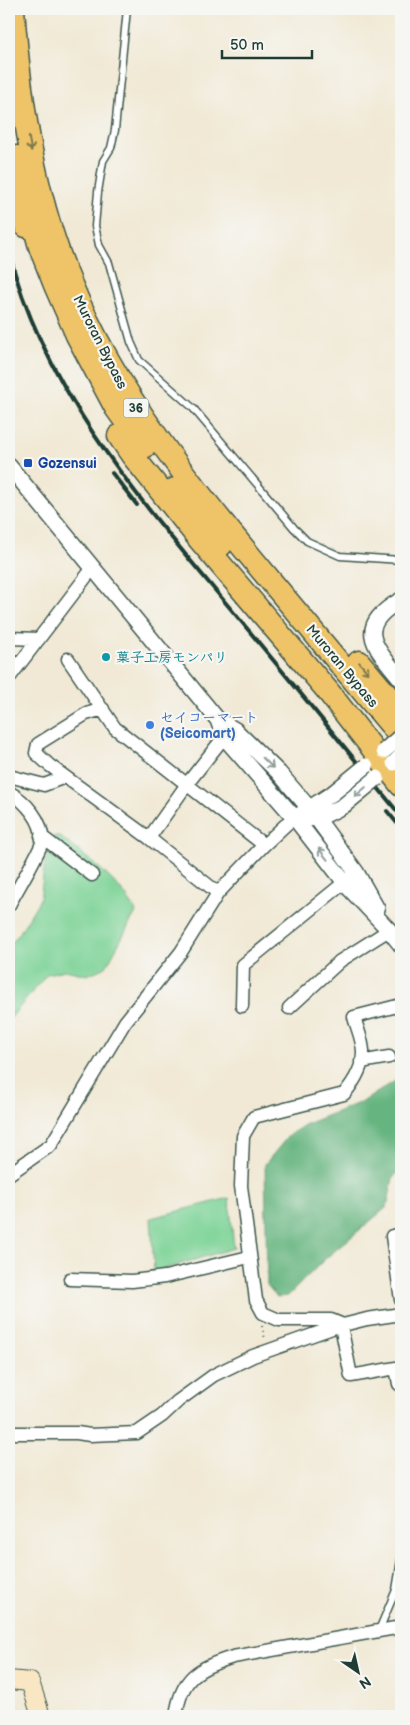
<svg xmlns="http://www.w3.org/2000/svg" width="410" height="1725" font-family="'Balsamiq Sans','Klee One',sans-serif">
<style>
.green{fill:#7dd397;stroke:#4e8866}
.forest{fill:#66b580;stroke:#42795a}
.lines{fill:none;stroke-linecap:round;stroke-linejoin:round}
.service-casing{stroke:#3e574c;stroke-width:9}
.minor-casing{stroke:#3e574c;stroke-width:15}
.tertiary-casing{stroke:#3e574c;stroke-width:18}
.secondary-casing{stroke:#3e574c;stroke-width:20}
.motorway-casing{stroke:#3e574c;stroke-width:25}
.path{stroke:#3e574c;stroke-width:2;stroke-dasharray:1 4;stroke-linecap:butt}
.service{stroke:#fff;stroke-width:6}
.minor{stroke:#fff;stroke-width:12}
.tertiary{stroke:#fff;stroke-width:15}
.secondary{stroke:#f9e7c3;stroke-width:18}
.motorway{stroke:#efc469;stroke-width:22}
.rail{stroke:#1f3d34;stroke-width:4}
.tertiary-bridge-casing{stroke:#3e574c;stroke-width:18;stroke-linecap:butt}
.tertiary-bridge{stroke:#fff;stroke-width:15}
.oneway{stroke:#7d7a4c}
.oneway2{stroke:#8f9e9a}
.transit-dot{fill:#1a4fb4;stroke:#f6f6f2;stroke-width:2}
.culture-dot{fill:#0f9aa8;stroke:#f6f6f2;stroke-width:2}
.shop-dot{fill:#3f7fe0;stroke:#f6f6f2;stroke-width:2}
.labels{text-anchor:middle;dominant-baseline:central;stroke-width:4.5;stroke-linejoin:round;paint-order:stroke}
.shield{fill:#f6f6f2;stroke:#60746d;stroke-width:1}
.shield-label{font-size:12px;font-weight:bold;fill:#1f3d34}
.street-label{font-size:14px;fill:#1f3d34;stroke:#f6f6f2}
.transit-label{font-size:14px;font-weight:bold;fill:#164399;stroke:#f6f6f2;text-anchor:start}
.culture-label{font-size:14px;font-weight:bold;fill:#0d838f;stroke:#f6f6f2;text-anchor:start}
.shop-label{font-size:14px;font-weight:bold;fill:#366cbe;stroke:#f6f6f2;text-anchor:start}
</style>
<rect width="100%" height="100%" fill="#f6f6f2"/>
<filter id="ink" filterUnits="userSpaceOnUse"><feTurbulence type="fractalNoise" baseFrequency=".02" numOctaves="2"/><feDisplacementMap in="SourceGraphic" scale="10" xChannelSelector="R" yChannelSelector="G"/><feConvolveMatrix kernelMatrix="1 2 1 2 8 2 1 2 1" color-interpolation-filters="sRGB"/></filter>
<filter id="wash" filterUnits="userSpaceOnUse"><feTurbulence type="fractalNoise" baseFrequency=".0096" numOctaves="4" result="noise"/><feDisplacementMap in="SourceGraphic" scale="20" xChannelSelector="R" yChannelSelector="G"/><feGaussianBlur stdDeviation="1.12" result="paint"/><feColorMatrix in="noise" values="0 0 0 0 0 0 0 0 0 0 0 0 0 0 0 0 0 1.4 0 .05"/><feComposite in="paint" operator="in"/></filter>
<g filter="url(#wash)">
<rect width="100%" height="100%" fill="#f1e9d5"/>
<path class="green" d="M54,836H59C84,855 123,884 136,912L106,967L87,975L65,970L47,974L9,1020V946L19,934L40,899L45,862Z
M229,1198L234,1248L154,1272L151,1218Z"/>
<path class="forest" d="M401,1077V1168L393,1178L387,1207L325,1259L288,1296L277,1297L267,1285L265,1164L289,1135L306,1124L364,1101Z"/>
</g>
<g filter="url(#ink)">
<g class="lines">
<defs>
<path id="service" d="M127,9L115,130L111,148L103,161L98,192L95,226L99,245L109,263L131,342L139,360L193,408L294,528L307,541L340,556L401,560
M379,1630L396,1590L401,1560"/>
<path id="minor" d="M9,638L39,639
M68,659L115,728L264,845
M9,678L92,569
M103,709L86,714L38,744L36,753L49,765L149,838L218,893
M9,776L44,785L65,777
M9,792C25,801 44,821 42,842C41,850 14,895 9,905
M41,836L92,875
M149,838L187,784L224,737
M242,1006L243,965L351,877
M289,1008L340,961L389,930
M361,1062L389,1057
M9,1174L51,1145L125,1022L181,952L218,893L264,845L294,817
M401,1234L392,1236L401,1300
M70,1279L132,1281L165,1277L249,1257
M343,1325L331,1320H279L263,1313L256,1300L241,1186L243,1136L254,1117L344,1094C354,1082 363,1068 363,1052C363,1041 357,1028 354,1017L401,1005
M341,1326L351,1376L396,1368L399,1384
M9,1433H77L90,1435L137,1433L162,1416L178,1401L214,1375L253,1356L335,1327L367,1319L401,1314
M176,1716C181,1677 198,1668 233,1657L401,1627"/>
<path id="tertiary" d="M9,466L218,720L224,737L294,817L349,888L389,930L401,945
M401,600C353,627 375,647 401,679
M218,720L235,730L279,773L310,809L356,872L377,909
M302,813L333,793
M308,818L317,819L343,806"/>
<path id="secondary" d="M9,1680L30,1682L41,1716"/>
<path id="motorway" d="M13,9C20,101 34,197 70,282C117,396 192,487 270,580C314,632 357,685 401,737
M17,157L26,226
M30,209L40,247L55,285L77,335L116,408L144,447
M119,436L132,455L199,539L327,690L401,785
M175,489L221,545
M359,662L401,712"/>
</defs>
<use href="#service" class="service-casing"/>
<use href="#minor" class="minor-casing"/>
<use href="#tertiary" class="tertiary-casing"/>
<use href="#secondary" class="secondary-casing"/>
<use href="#motorway" class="motorway-casing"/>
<path class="path" d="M262,1326L265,1339"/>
<use href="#service" class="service"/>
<use href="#minor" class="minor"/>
<use href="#tertiary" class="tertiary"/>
<use href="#secondary" class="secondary"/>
<use href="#motorway" class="motorway"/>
<path class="rail" d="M9,252C44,393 145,506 235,614C291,681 346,749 401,816
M112,473L137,505
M387,811L401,828"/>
<defs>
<path id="tertiary-bridge" d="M384,751L401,736
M394,763L401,756
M333,793L366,766
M343,806L377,778"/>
</defs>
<use href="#tertiary-bridge" class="tertiary-bridge-casing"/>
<use href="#tertiary-bridge" class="tertiary-bridge"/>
</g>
<defs><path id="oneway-shaft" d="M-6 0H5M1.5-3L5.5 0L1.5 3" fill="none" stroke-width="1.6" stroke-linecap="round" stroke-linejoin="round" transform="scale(1.25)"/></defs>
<g class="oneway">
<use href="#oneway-shaft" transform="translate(30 144) rotate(80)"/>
<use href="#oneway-shaft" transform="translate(364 668) rotate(50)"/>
</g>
<g class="oneway2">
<use href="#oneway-shaft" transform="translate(268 763) rotate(44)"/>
<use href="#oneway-shaft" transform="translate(360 792) rotate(140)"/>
<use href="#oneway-shaft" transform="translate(323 854) rotate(-128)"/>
</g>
</g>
<rect class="transit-dot" x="23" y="458" width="10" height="10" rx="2.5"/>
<circle class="culture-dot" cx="106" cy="657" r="5"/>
<circle class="shop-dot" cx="150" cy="725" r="5"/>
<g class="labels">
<rect class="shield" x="123.5" y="398.5" width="25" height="19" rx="4"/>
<g class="shield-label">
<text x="136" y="408">36</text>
</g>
<g class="street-label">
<text transform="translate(100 342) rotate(63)">Muroran Bypass</text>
<text transform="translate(342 666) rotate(50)">Muroran Bypass</text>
</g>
<g class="transit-label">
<text x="38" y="463">Gozensui</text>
</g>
<g class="culture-label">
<text x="116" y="657">菓子工房モンパリ</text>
</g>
<g class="shop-label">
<text x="160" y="717">セイコーマート<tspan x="160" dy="16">(Seicomart)</tspan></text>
</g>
</g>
<rect width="410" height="1725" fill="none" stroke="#f6f6f2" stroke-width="30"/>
<g transform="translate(358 1672) rotate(146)" stroke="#f6f6f2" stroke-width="4" paint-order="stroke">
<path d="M0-4L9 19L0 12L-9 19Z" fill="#1f3d34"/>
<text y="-8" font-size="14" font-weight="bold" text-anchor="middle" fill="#1f3d34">N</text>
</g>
<path d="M222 50v8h90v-8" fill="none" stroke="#1f3d34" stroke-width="2.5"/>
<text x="230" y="50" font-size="15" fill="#1f3d34" stroke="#f6f6f2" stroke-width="4" paint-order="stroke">50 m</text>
</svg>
